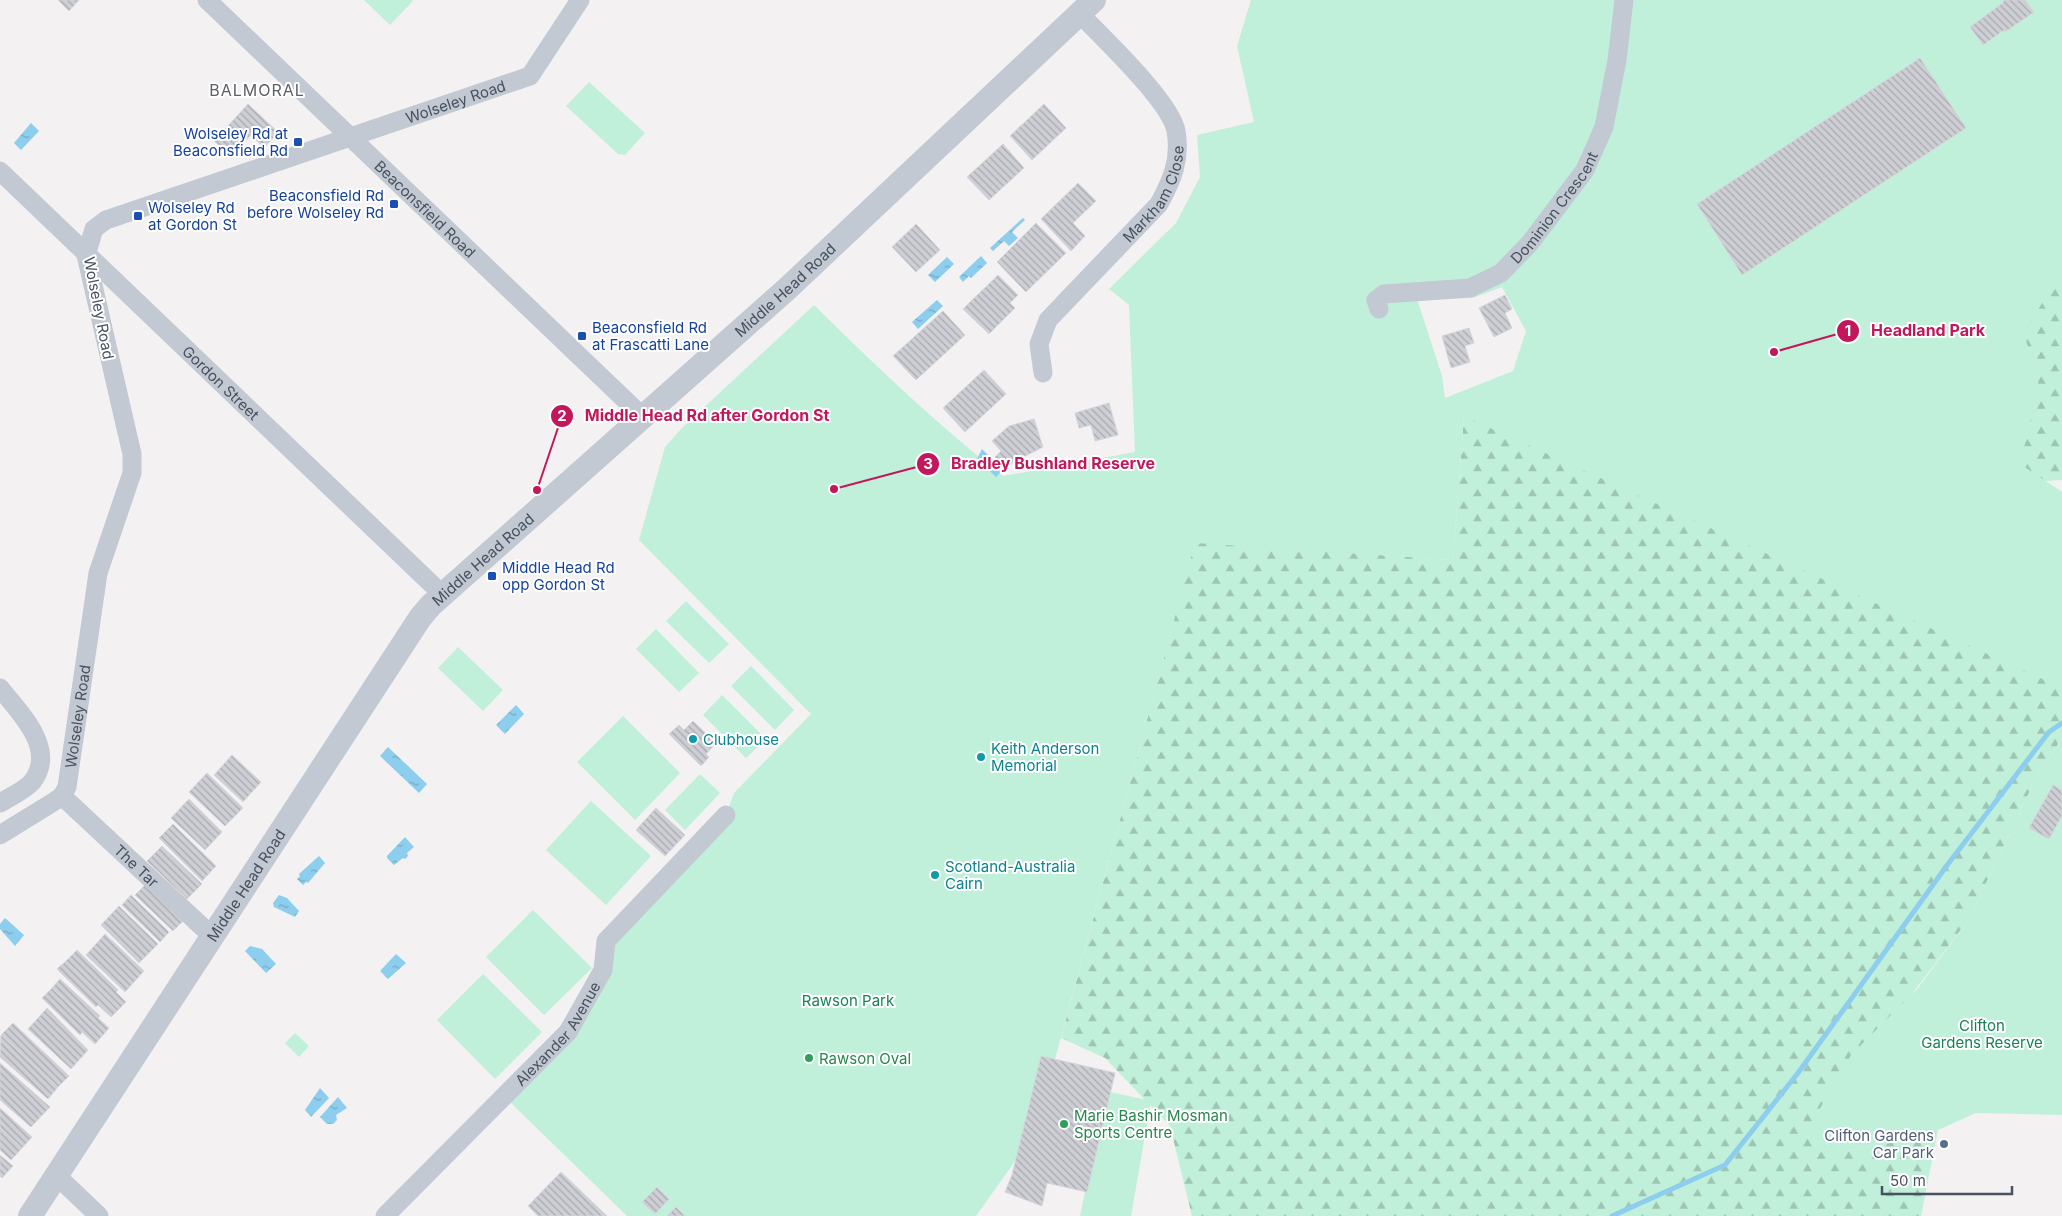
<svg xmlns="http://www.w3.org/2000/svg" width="2062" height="1216" font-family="Inter,sans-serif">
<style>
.forest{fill:url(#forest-firs)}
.park{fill:#c0f0d9;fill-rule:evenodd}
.water{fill:url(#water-ripples)}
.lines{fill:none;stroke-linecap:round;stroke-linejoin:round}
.stream{stroke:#8dcded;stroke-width:5}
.building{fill:url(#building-back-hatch);stroke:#d5d6dc}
.minor{stroke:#c2c9d2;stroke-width:19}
.tertiary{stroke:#c2c9d2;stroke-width:24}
.transit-dot{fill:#1a4fb4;stroke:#fff;stroke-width:2}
.culture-dot{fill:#0f9aa8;stroke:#fff;stroke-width:2}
.leisure-dot{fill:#2e9e5b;stroke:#fff;stroke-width:2}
.service-dot{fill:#5c6f8a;stroke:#fff;stroke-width:2}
.labels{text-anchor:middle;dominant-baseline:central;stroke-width:4;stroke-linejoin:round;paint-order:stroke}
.street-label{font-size:15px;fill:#48515f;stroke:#fff}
.transit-label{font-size:15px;fill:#164399;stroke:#fff;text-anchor:start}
.culture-label{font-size:15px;fill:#0d838f;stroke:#fff;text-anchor:start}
.park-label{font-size:15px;fill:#17825a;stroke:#fff}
.leisure-label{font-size:15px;fill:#27864d;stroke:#fff;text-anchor:start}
.service-label{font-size:15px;fill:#4e5e75;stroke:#fff;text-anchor:end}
.neighbourhood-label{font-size:16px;letter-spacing:1px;fill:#5d6066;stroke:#fff}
.leader{fill:none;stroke:#c2185b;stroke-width:2}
.callout-dot{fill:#c2185b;stroke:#fff;stroke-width:2}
.mark-label{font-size:15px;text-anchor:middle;font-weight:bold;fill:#fff}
.callout-label{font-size:16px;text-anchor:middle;font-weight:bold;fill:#c2185b;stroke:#fff;stroke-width:4;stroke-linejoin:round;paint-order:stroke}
</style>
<defs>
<pattern id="forest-firs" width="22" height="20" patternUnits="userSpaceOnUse" patternTransform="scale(1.25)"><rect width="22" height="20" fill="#c0f0d9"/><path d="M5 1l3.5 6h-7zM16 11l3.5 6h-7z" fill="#9ec5b3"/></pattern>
<pattern id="water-ripples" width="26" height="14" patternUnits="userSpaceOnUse" patternTransform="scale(1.25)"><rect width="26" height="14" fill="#8dcded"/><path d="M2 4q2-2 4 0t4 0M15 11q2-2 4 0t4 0" fill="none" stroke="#75a9c3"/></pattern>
<pattern id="building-back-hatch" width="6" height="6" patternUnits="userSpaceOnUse" patternTransform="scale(1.25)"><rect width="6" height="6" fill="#cdcfd5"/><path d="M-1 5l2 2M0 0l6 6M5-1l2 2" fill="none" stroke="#a8aab0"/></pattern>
</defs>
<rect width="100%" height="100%" fill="#f3f1f1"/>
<path class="forest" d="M1906,0L2062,4V480L2044,481L2062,492V738L2036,778L1969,919L1804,1136L1847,1151L1938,1130L1921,1216H1192L1170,1126L1105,1058L1061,1038L1195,542L1453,560L1464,416L1512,378Z"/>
<path class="park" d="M364,0H412L413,1L390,25Z
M1251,0H2062V270L2024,333L2039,386L2020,464L2062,492V688L1464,416L1453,560L1195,543L1035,1133L976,1216H627L505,1097L568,1032L606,941L726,815L734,793L811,714L639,540L665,447L682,428L814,305C875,365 936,424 1003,476L1135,452L1129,305L1109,289L1176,223L1200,177L1197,135L1254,122L1237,46ZM1502,287L1526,331L1513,371L1445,398L1442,376L1417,299L1473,298Z
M589,82L645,133L625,155L618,154L566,106Z
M686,601L729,644L709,663L666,621Z
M656,629L699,673L679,692L636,649Z
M458,647L503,690L483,711L438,668Z
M751,666L794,710L775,730L731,686Z
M722,695L766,739L746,758L703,715Z
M623,716L680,773L635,820L577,762Z
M2062,738V1115L1976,1113L1938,1130L1847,1151L1804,1136L1851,1055L1918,988L1969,919L2036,778Z
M700,774L720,793L685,830L665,810Z
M591,801L651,856L606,905L546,850Z
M533,910L592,968L544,1015L486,957Z
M483,974L542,1032L495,1079L437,1020Z
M295,1033L309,1046L299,1057L285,1043Z
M1106,1091L1151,1101L1131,1216H1080Z"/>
<path class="water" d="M31,123L39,131L21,150L14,143Z
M1023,218L1025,220L1012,232L1018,238L1009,246L1004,241L993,251L990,248Z
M981,256L987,263L971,278L969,276L963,282L959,277Z
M947,257L954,264L935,282L928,275Z
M937,300L943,306L918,329L912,322Z
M982,449L1003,470L996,477L977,459Z
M516,705L524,714L505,734L496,725Z
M388,747L427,784L419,793L380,756Z
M405,837L414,847L407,853L408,856L405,859L403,858L394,865L387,858V856Z
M319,856L325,863L308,883L306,882L303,885L297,879L300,876L299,874Z
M279,895L287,898L299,911L295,917L274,907L273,903Z
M5,918L24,935L15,946L0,929V924Z
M250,946L262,949L276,964L266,973L245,951Z
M396,954L406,963L388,979L380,971Z
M320,1088L329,1098L311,1117L305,1110Z
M338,1097L347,1108L336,1115L337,1120L333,1124H327L320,1117Z"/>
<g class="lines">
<path class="stream" d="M1612,1216L1725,1165L1798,1073L1948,864L2049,732L2062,723"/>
</g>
<path class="building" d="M58,0H79L69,11Z
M2003,0H2025L2034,12L2005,32L2004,30L1983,45L1970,27L2004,2Z
M1920,58L1966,128L1742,275L1697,204Z
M248,104L278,132L264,148L251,135L231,156L214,141Z
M1044,104L1066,128L1032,160L1010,136Z
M1003,144L1024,168L989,200L967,177Z
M1078,183L1096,201L1073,223L1085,236L1071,251L1041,219Z
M1036,223L1066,253L1026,292L997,262Z
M916,224L940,250L916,272L892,247Z
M998,275L1018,295L1010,303L1015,308L989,334L963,309Z
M1505,295L1512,309L1505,313L1512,328L1494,337L1479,308Z
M943,311L965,335L916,380L893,356Z
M1469,328L1474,343L1465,346L1470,362L1451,368L1442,336Z
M984,370L1006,394L965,432L943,408Z
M1109,403L1118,435L1095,441L1091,425L1079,428L1075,413Z
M1034,419L1043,447L1004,467L995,457L1001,451L992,441L1009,426Z
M693,721L716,743L706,754L709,757L701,766L669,734L679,725L684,730Z
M232,755L261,782L243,802L214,775Z
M207,773L243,808L225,826L189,792Z
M2053,785L2062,790V816L2049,839L2029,828Z
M189,799L222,832L205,850L171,818Z
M656,808L685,835L665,856L636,830Z
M173,824L216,866L202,881L159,838Z
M162,846L202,884L187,899L147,861Z
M146,884L184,920L173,931L135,895Z
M131,895L169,932L160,942L122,905Z
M119,906L158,944L139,963L101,925Z
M105,934L144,971L125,992L86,955Z
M77,950L118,990L116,992L126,1002L117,1011L66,961Z
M66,961L117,1011L111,1017L98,1005L96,1007L57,969Z
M60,979L100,1016L98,1018L109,1028L103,1035L52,988Z
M52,988L103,1035L95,1044L82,1032L80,1035L42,998Z
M47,1008L88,1050L71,1069L28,1029Z
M13,1023L69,1076L58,1087L1,1035Z
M1,1035L58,1087L48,1099L0,1057Z
M1041,1056L1115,1073L1087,1192L1047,1183L1042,1206L1005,1192L1012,1175Z
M0,1063L50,1107L31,1127L0,1100Z
M0,1108L32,1137L22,1148L0,1128Z
M0,1128L22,1148L11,1160L0,1150Z
M0,1155L13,1166L2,1178L0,1176Z
M561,1172L607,1216H538L528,1206Z
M657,1187L669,1199L655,1214L642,1202Z
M676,1207L685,1216H667Z"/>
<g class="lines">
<g class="minor">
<path id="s1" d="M207,0L643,417"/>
<path id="s2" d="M0,171L442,594"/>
<path id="s3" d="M1379,309L1376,300L1384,294L1470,288L1501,273L1530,243L1585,170L1604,127L1617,60L1624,0"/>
<path id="s4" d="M1043,373L1039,344L1048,320L1159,204C1172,180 1181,160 1176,131C1171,102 1103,38 1080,14"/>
<path d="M0,688C19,712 58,749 32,782C25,790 10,797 0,803"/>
<path id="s5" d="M62,796L212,936"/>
<path id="s6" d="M0,835L55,801L62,796L67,787L98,573L132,473V454L86,255L94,229L106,220L530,76L580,0"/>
<path d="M57,1176L99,1216"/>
<path id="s7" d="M385,1216L568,1032L603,970L606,941L726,815"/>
</g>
<path class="tertiary" id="s8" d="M30,1216L420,618L431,605L788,288L1094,0"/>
</g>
<g class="transit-dot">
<rect x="293" y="137" width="10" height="10" rx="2.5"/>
<rect x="389" y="199" width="10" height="10" rx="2.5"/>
<rect x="133" y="211" width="10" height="10" rx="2.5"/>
<rect x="577" y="331" width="10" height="10" rx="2.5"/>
<rect x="487" y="571" width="10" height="10" rx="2.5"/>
</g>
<g class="culture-dot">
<circle cx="693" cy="739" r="5"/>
<circle cx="981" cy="757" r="5"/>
<circle cx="935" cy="875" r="5"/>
</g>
<g class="leisure-dot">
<circle cx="809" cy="1058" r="5"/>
<circle cx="1064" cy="1124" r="5"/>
</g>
<circle class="service-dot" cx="1944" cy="1144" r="5"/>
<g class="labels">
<g class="street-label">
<text stroke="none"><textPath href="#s6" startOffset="1040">Wolseley Road</textPath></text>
<text stroke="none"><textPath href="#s4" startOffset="222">Markham Close</textPath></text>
<text stroke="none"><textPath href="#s3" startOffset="225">Dominion Crescent</textPath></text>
<text stroke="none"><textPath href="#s1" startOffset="302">Beaconsfield Road</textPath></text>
<text stroke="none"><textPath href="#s8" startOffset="1205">Middle Head Road</textPath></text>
<text transform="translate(99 308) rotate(79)">Wolseley Road</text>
<text stroke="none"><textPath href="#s2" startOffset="306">Gordon Street</textPath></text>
<text stroke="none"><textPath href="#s8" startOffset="800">Middle Head Road</textPath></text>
<text stroke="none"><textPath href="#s6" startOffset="155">Wolseley Road</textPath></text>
<text stroke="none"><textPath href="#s5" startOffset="102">The Tar</textPath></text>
<text stroke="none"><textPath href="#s8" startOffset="395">Middle Head Road</textPath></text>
<text stroke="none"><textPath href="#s7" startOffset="252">Alexander Avenue</textPath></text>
</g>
<g class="transit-label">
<text x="288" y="133" text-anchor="end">Wolseley Rd at<tspan x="288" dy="17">Beaconsfield Rd</tspan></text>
<text x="384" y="195" text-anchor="end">Beaconsfield Rd<tspan x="384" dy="17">before Wolseley Rd</tspan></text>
<text x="148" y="207">Wolseley Rd<tspan x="148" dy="17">at Gordon St</tspan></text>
<text x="592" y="327">Beaconsfield Rd<tspan x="592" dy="17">at Frascatti Lane</tspan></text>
<text x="502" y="567">Middle Head Rd<tspan x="502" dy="17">opp Gordon St</tspan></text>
</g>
<g class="culture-label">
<text x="703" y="739">Clubhouse</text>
<text x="991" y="748">Keith Anderson<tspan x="991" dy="17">Memorial</tspan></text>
<text x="945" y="866">Scotland-Australia<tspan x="945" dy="17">Cairn</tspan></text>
</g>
<g class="park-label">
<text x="848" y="1000">Rawson Park</text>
<text x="1982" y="1025">Clifton<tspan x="1982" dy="17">Gardens Reserve</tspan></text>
</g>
<g class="leisure-label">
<text x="819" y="1058">Rawson Oval</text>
<text x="1074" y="1115">Marie Bashir Mosman<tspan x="1074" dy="17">Sports Centre</tspan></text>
</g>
<g class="service-label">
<text x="1934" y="1135">Clifton Gardens<tspan x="1934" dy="17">Car Park</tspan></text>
</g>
<g class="neighbourhood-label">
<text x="257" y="90">BALMORAL</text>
</g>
</g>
<path class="leader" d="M1774 352L1848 331M537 490L562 416M834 489L928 464"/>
<g class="callout-dot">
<circle cx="1774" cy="352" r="5"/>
<circle cx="537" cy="490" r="5"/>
<circle cx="834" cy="489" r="5"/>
<circle cx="1848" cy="331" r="12"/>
<circle cx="562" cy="416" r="12"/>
<circle cx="928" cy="464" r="12"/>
</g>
<g class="mark-label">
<text x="1848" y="336">1</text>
<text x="562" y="421">2</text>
<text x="928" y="469">3</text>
</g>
<g class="callout-label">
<text x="1928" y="336">Headland Park</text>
<text x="707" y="421">Middle Head Rd after Gordon St</text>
<text x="1053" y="469">Bradley Bushland Reserve</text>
</g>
<path d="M1882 1186v8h130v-8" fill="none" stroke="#48515f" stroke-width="2.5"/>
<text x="1890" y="1186" font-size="15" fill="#48515f" stroke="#ffffff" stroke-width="4" paint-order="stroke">50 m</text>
</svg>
